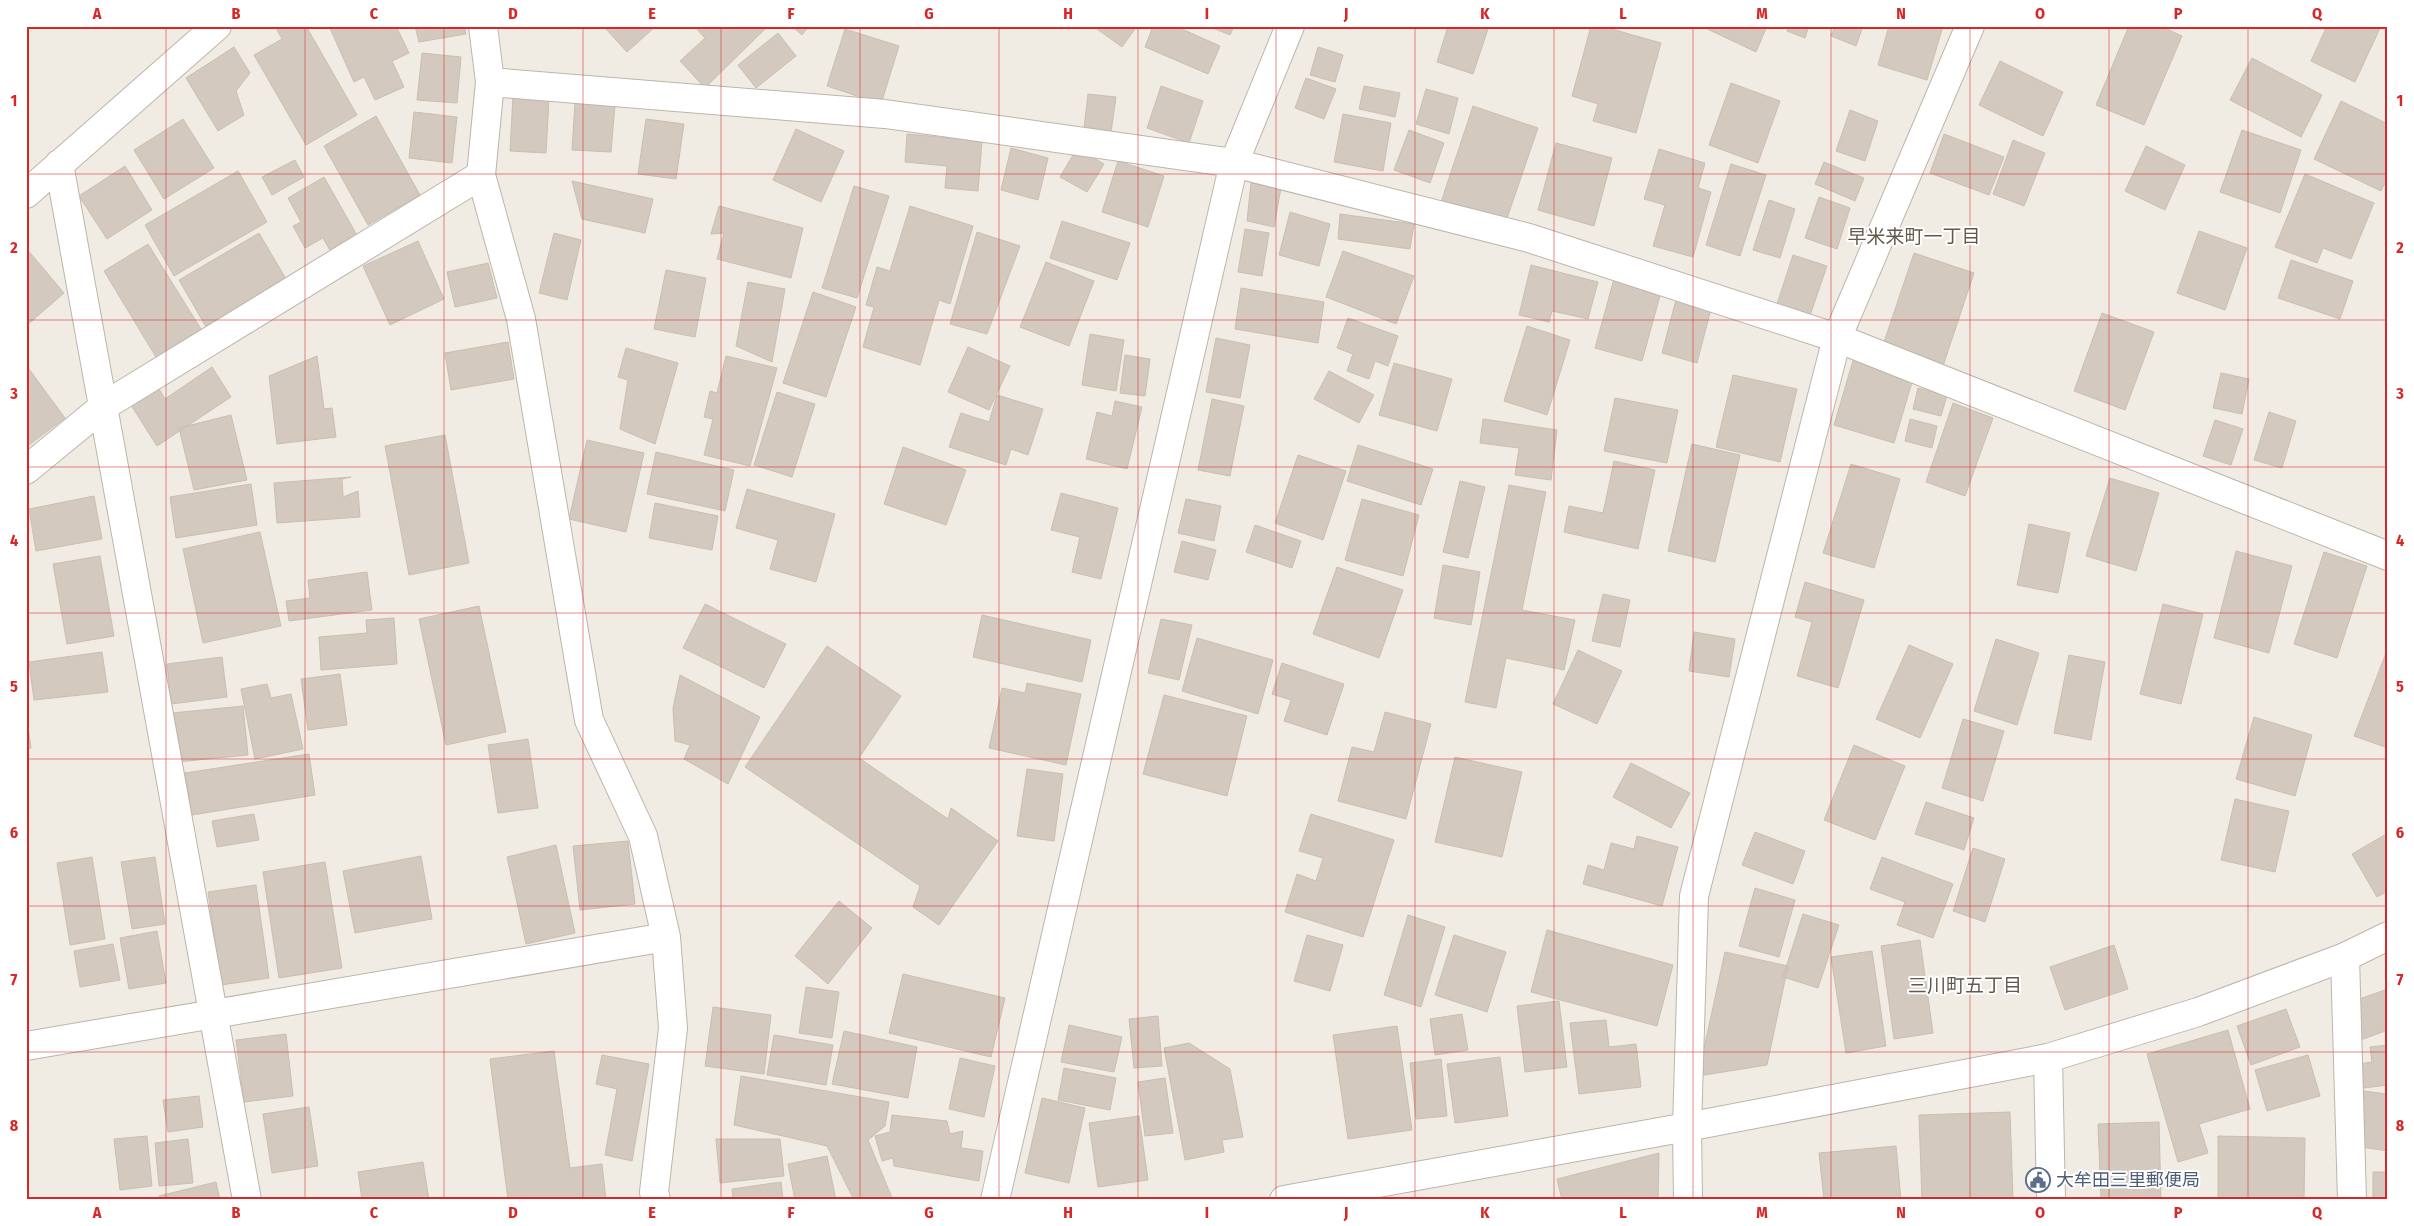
<svg xmlns="http://www.w3.org/2000/svg" width="2414" height="1226" font-family="'Fira Sans Condensed','Noto Sans JP',sans-serif">
<style>
.building{fill:#d3c9be;stroke:#cabeaf}
.lines{fill:none;stroke-linecap:round;stroke-linejoin:round}
.minor-casing{stroke:#bdb5ab;stroke-width:30}
.tertiary-casing{stroke:#bdb5ab;stroke-width:30}
.minor{stroke:#fff;stroke-width:28}
.tertiary{stroke:#fff;stroke-width:28}
.grid{fill:none;stroke:#d62828;stroke-width:1;stroke-opacity:0.55}
.labels{text-anchor:middle;dominant-baseline:central;stroke-width:4;stroke-linejoin:round;paint-order:stroke}
.service-label{font-size:18px;fill:#4e5e75;stroke:#fff;text-anchor:start}
.neighbourhood-label{font-size:19px;fill:#63594d;stroke:#fff}
.neatline{fill:none;stroke:#d62828;stroke-width:2}
.grid-label{font-size:16px;text-anchor:middle;font-weight:bold;fill:#d62828}
</style>
<rect width="100%" height="100%" fill="#f0ece4"/>
<path class="building" d="M275,26H306L357,115L306,145L254,55L282,39Z
M329,26H396L409,53L392,61L404,87L375,100L364,77L354,82Z
M415,26H464L466,34L419,42Z
M537,26H572V29Z
M608,26H656L627,52L606,29Z
M694,26H768L705,88L680,61L705,38Z
M792,26H809L802,35Z
M1093,26H1137L1122,47Z
M1153,26H1175L1220,46L1208,74L1145,47Z
M1208,26H1234L1230,35Z
M1448,26H1489L1473,74L1437,62Z
M1591,26H1601L1661,43L1636,133L1593,121L1598,104L1572,96Z
M1701,26H1767L1756,52Z
M1789,26H1809L1805,38L1787,31Z
M1835,26H1863L1856,46L1831,36Z
M1889,26H1943L1927,80L1878,65Z
M2129,26H2160L2182,36L2144,125L2096,105Z
M2327,26H2381L2355,82L2311,61Z
M845,29L899,46L881,104L827,86Z
M778,33L796,56L756,88L738,65Z
M234,47L250,73L236,91L244,115L218,131L186,78Z
M1318,47L1343,55L1335,82L1310,75Z
M422,53L461,57L457,103L417,100Z
M2252,58L2322,95L2301,137L2230,100Z
M2000,61L2063,92L2043,136L1979,105Z
M1306,78L1336,89L1324,119L1295,108Z
M1731,83L1780,101L1758,163L1709,145Z
M1161,86L1203,101L1189,143L1147,128Z
M1364,86L1400,93L1395,117L1359,109Z
M1426,89L1458,98L1449,134L1416,124Z
M1088,94L1116,97L1111,132L1084,128Z
M513,96L549,99L546,153L510,151Z
M2341,101L2388,124V177L2381,191L2314,159Z
M575,102L615,105L611,152L572,150Z
M1473,106L1538,128L1505,224L1441,202Z
M1850,110L1878,121L1865,161L1836,151Z
M414,112L457,117L452,163L409,158Z
M1343,114L1391,123L1383,171L1334,162Z
M376,116L420,195L368,225L324,146Z
M183,119L214,168L164,199L134,150Z
M646,119L684,124L676,179L638,174Z
M796,129L844,151L821,202L773,180Z
M1409,130L1444,143L1430,183L1394,170Z
M2242,130L2301,150L2280,213L2220,192Z
M907,134L982,141L978,191L945,188L947,166L905,162Z
M1944,134L2004,157L1989,195L1930,173Z
M2013,140L2045,153L2024,206L1993,194Z
M1556,143L1612,158L1594,226L1538,210Z
M2146,146L2185,165L2165,210L2125,191Z
M1011,148L1048,158L1038,200L1001,190Z
M1077,148L1104,164L1087,192L1060,177Z
M1659,149L1705,163L1698,188L1711,192L1693,257L1653,246L1665,205L1644,199Z
M295,160L304,177L272,195L262,177Z
M1118,161L1164,176L1148,227L1102,212Z
M1824,162L1864,178L1855,201L1815,184Z
M1731,164L1766,175L1740,256L1706,245Z
M125,166L152,210L107,239L79,196Z
M238,171L267,222L174,276L145,225Z
M2305,174L2374,203L2351,259L2323,248L2317,263L2275,247Z
M324,177L358,237L331,252L323,238L305,248L293,226L301,222L288,198Z
M572,181L653,199L645,233L582,219Z
M1251,183L1281,188L1274,227L1247,221Z
M854,186L889,196L857,298L822,288Z
M1819,197L1850,208L1837,249L1805,238Z
M1769,200L1795,209L1780,258L1753,250Z
M719,206L803,228L791,278L717,259L724,233L711,234Z
M910,206L973,226L950,304L939,300L920,365L863,347L874,307L866,305L877,267L890,271Z
M1290,212L1330,224L1319,266L1279,255Z
M1340,214L1414,224L1410,249L1338,239Z
M1062,221L1130,243L1117,280L1050,258Z
M1245,229L1269,233L1262,276L1238,272Z
M2199,231L2247,248L2225,310L2177,293Z
M977,232L1020,246L987,334L950,324Z
M259,233L289,284L209,332L179,280Z
M554,233L581,240L567,300L539,293Z
M418,241L444,299L390,325L363,266Z
M148,244L204,334L159,362L104,271Z
M26,248L64,293L26,326Z
M1343,251L1414,276L1396,324L1326,297Z
M1914,253L1974,273L1942,369L1882,348Z
M1793,255L1827,266L1806,327L1773,316Z
M2291,260L2353,281L2340,319L2278,298Z
M1046,262L1094,281L1069,346L1020,327Z
M488,263L497,298L455,307L447,272Z
M1531,265L1598,282L1588,319L1552,311L1549,322L1519,315Z
M666,270L706,278L695,337L654,329Z
M1614,279L1661,292L1642,361L1595,348Z
M748,282L785,289L772,362L736,346Z
M1241,288L1324,302L1318,343L1235,329Z
M813,292L856,307L826,397L783,383Z
M1678,292L1713,301L1697,363L1662,353Z
M2102,313L2154,332L2125,410L2074,391Z
M1348,318L1398,336L1388,366L1375,361L1369,379L1347,371L1353,354L1337,348Z
M1527,326L1570,340L1547,415L1504,401Z
M1090,334L1124,340L1116,391L1082,385Z
M1216,338L1250,345L1240,398L1206,392Z
M508,342L514,379L451,390L445,353Z
M968,347L1010,366L989,410L948,392Z
M626,348L678,363L655,444L620,429L628,380L618,377Z
M1855,354L1915,372L1894,443L1834,425Z
M1125,355L1150,359L1145,396L1120,393Z
M317,356L324,409L332,408L336,437L277,444L269,376Z
M726,356L777,368L750,466L704,455L713,419L704,417L710,391L717,393Z
M1394,363L1452,379L1437,431L1379,415Z
M26,365L65,418L29,445L26,441Z
M212,367L231,397L157,446L129,402L156,384L165,399Z
M1329,371L1374,395L1359,423L1314,399Z
M2221,373L2249,379L2242,414L2213,408Z
M1733,375L1797,389L1780,462L1716,447Z
M1918,388L1947,395L1941,416L1913,409Z
M777,392L815,404L792,477L754,465Z
M997,395L1043,409L1028,455L1011,449L1006,465L949,447L961,413L989,422Z
M1615,398L1678,410L1667,463L1604,451Z
M1212,399L1244,406L1230,476L1198,470Z
M1115,401L1142,407L1127,469L1086,459L1097,412L1112,416Z
M1953,403L1993,418L1965,496L1926,482Z
M2269,412L2296,421L2282,468L2254,460Z
M231,415L247,480L194,490L179,428Z
M1483,419L1557,430L1551,480L1515,475L1519,448L1480,443Z
M1910,419L1937,426L1932,448L1905,441Z
M2215,420L2243,429L2231,465L2203,456Z
M445,435L469,563L409,575L385,446Z
M587,440L644,453L626,532L569,519Z
M1692,444L1740,455L1715,562L1668,551Z
M1358,445L1433,469L1421,505L1347,481Z
M903,447L966,470L946,525L884,504Z
M656,452L734,470L725,511L647,494Z
M1298,455L1346,471L1323,540L1275,523Z
M1614,461L1655,470L1638,549L1564,532L1569,506L1603,513Z
M1851,464L1900,479L1874,568L1823,553Z
M351,477L342,479L343,497L358,491L360,517L277,523L274,483Z
M2110,478L2159,493L2136,571L2086,556Z
M1460,481L1485,487L1468,558L1443,552Z
M251,484L257,525L176,538L170,497Z
M1509,485L1546,492L1522,610L1575,620L1564,670L1506,658L1496,708L1465,702Z
M747,489L835,514L816,582L770,569L778,540L736,528Z
M1061,493L1118,508L1101,579L1072,572L1080,537L1051,530Z
M94,496L102,539L36,551L29,509Z
M1186,499L1221,506L1214,541L1178,533Z
M1362,499L1419,515L1403,576L1345,560Z
M655,503L718,516L712,550L649,538Z
M2029,524L2070,533L2058,593L2017,585Z
M1255,525L1301,541L1292,568L1246,552Z
M260,532L281,626L203,643L183,549Z
M1182,541L1216,550L1208,580L1174,572Z
M2236,551L2292,566L2269,653L2214,638Z
M2324,552L2367,566L2337,658L2294,644Z
M100,556L114,636L67,644L53,564Z
M1443,565L1480,572L1471,625L1434,618Z
M1337,567L1403,590L1379,658L1313,634Z
M367,572L372,610L289,621L286,601L310,598L308,580Z
M1805,582L1864,600L1838,688L1797,676L1812,622L1795,617Z
M1603,594L1630,600L1620,647L1592,641Z
M705,604L786,644L764,688L683,648Z
M2163,604L2203,614L2181,704L2140,694Z
M479,606L506,732L446,745L419,619Z
M982,615L1091,640L1082,682L973,657Z
M394,618L397,664L321,670L319,637L367,633L366,620Z
M1161,619L1192,625L1179,680L1148,673Z
M1694,632L1735,639L1729,677L1689,671Z
M1197,638L1273,660L1258,714L1182,691Z
M1996,639L2039,653L2017,725L1974,711Z
M1909,645L1953,664L1920,738L1876,719Z
M827,646L901,696L859,758L948,819L951,808L998,841L939,925L913,907L920,886L745,767Z
M1578,650L1622,671L1597,724L1553,704Z
M102,652L108,692L34,700L29,662Z
M2386,653L2388,654V748L2354,736Z
M2069,655L2105,662L2091,740L2054,733Z
M222,657L227,697L171,704L167,664Z
M1282,663L1344,684L1327,735L1284,721L1291,700L1272,694Z
M340,674L347,725L308,730L301,679Z
M680,675L760,717L728,784L684,759L690,745L675,741L673,708Z
M1027,683L1081,694L1066,765L989,748L1002,688L1025,693Z
M267,684L271,698L291,694L303,749L255,759L241,689Z
M1164,695L1247,716L1227,796L1143,774Z
M243,706L248,755L177,762L172,713Z
M1385,712L1431,724L1406,819L1338,801L1352,747L1374,752Z
M26,713L31,748L26,749Z
M2254,717L2312,735L2295,796L2236,779Z
M1963,719L2004,731L1983,801L1942,788Z
M528,739L538,808L498,813L488,745Z
M1854,745L1905,766L1875,840L1824,820Z
M309,754L315,795L192,815L185,773Z
M1455,757L1522,772L1502,857L1435,842Z
M1631,763L1690,793L1671,828L1613,797Z
M1027,769L1063,774L1054,841L1017,836Z
M2235,799L2289,811L2275,872L2221,860Z
M1926,802L1974,818L1964,850L1915,834Z
M254,814L259,840L217,847L212,821Z
M1311,814L1394,840L1363,937L1285,912L1297,874L1316,881L1323,858L1299,851Z
M1755,832L1805,851L1793,884L1742,865Z
M2388,833V891L2377,897L2352,854Z
M1637,836L1678,847L1662,906L1583,884L1588,865L1604,870L1611,843L1634,849Z
M628,841L635,904L580,910L573,846Z
M556,845L575,933L526,944L507,857Z
M1973,848L2005,859L1985,922L1953,911Z
M421,856L432,919L355,933L343,871Z
M92,857L105,939L70,945L57,863Z
M155,857L165,924L132,929L121,862Z
M1882,857L1953,884L1933,938L1897,925L1905,902L1870,889Z
M325,862L342,968L279,978L263,872Z
M256,885L269,978L221,985L208,892Z
M1755,888L1795,900L1779,957L1739,946Z
M839,901L872,928L828,984L795,956Z
M1803,914L1839,925L1818,988L1783,977Z
M1408,915L1445,927L1421,1007L1384,995Z
M1547,930L1673,965L1657,1026L1531,992Z
M157,931L166,983L129,989L120,938Z
M1307,935L1343,945L1330,991L1294,981Z
M1454,935L1506,952L1487,1012L1435,995Z
M1920,940L1933,1033L1894,1039L1881,946Z
M113,944L120,980L80,987L74,951Z
M2114,945L2128,989L2065,1010L2050,967Z
M1872,951L1886,1046L1846,1053L1831,957Z
M1725,952L1788,966L1767,1065L1698,1076Z
M903,974L1005,998L991,1057L889,1033Z
M806,987L839,992L832,1038L799,1033Z
M2388,989V1030L2355,1042L2342,1005Z
M1559,1001L1567,1067L1525,1072L1517,1006Z
M713,1007L771,1015L764,1074L705,1066Z
M2286,1009L2300,1047L2251,1065L2237,1026Z
M1462,1014L1468,1050L1435,1055L1430,1019Z
M1158,1016L1162,1066L1134,1068L1129,1019Z
M1606,1020L1609,1047L1636,1044L1641,1087L1579,1094L1570,1023Z
M1069,1025L1122,1037L1114,1072L1061,1062Z
M1397,1026L1412,1130L1348,1139L1333,1035Z
M2228,1030L2250,1109L2199,1124L2208,1153L2178,1162L2147,1054Z
M844,1031L917,1047L908,1098L832,1084Z
M286,1034L293,1096L244,1102L236,1040Z
M774,1035L833,1045L826,1085L767,1075Z
M1189,1043L1230,1069L1243,1137L1222,1140L1224,1152L1185,1160L1164,1048Z
M2388,1045V1085L2355,1089L2352,1065L2372,1062L2370,1047Z
M554,1051L570,1168L602,1164L606,1200H508L490,1059Z
M602,1055L649,1064L632,1161L605,1155L617,1089L596,1084Z
M2308,1055L2320,1096L2267,1111L2255,1070Z
M1500,1057L1508,1116L1455,1123L1447,1064Z
M960,1058L995,1066L984,1117L949,1109Z
M1441,1059L1447,1116L1416,1119L1410,1063Z
M1064,1068L1116,1078L1110,1110L1058,1100Z
M741,1076L889,1102L885,1126L868,1140L893,1200H854L827,1146L734,1125Z
M1165,1078L1173,1133L1145,1136L1138,1082Z
M2363,1091L2388,1094V1151L2355,1146Z
M199,1096L203,1127L168,1132L163,1100Z
M1042,1098L1085,1108L1069,1183L1025,1173Z
M309,1107L318,1166L272,1173L263,1114Z
M2010,1112L2013,1200H1922L1919,1115Z
M892,1115L947,1121L950,1134L963,1131L961,1148L983,1151L979,1181L894,1166L893,1158L882,1161L875,1136L890,1132Z
M1139,1116L1148,1180L1098,1187L1089,1123Z
M2159,1122L2161,1200H2101L2098,1124Z
M147,1136L152,1186L120,1190L114,1139Z
M2218,1136L2305,1138L2304,1200H2218Z
M188,1139L193,1183L159,1186L155,1143Z
M716,1139H780L784,1176L720,1183Z
M1896,1146L1901,1200H1824L1819,1153Z
M1659,1153L1658,1200H1562L1557,1179Z
M827,1156L836,1200H795L788,1164Z
M423,1162L429,1200H362L358,1172Z
M2373,1172H2388V1200H2373Z
M216,1182L220,1200H160L159,1196Z
M781,1182L783,1200H733L732,1189Z"/>
<g class="lines">
<defs>
<path id="minor" d="M483,26L490,82L481,175L521,319L589,720L643,836L666,937L673,1028L654,1192L656,1200
M490,82L885,114L1234,163L1529,238L1837,338L2388,556
M59,164L247,1200
M26,194L217,26
M26,470L104,406L481,175
M2345,957L2352,1200
M26,1046L666,937
M2048,1058L2051,1200
M995,1200L1234,163L1290,26
M1688,1200L1687,1127L1694,896L1837,338L1970,26"/>
<path id="tertiary" d="M1284,1200L1687,1127L2048,1058L2198,1012L2345,957L2388,936"/>
</defs>
<use href="#minor" class="minor-casing"/>
<use href="#tertiary" class="tertiary-casing"/>
<use href="#minor" class="minor"/>
<use href="#tertiary" class="tertiary"/>
</g>
<path class="grid" d="M166,26V1200M305,26V1200M444,26V1200M583,26V1200M721,26V1200M860,26V1200M999,26V1200M1138,26V1200M1276,26V1200M1415,26V1200M1554,26V1200M1693,26V1200M1831,26V1200M1970,26V1200M2109,26V1200M2248,26V1200M26,174H2388M26,320H2388M26,467H2388M26,613H2388M26,759H2388M26,906H2388M26,1052H2388"/>
<defs>
<symbol id="civic-ring" viewBox="-11 -11 22 22"><circle r="9.5" fill="#fff" stroke="#5c6f8a" stroke-width="1.5"/><path d="M-.6-6.5H3V-4.5H.6V-3L4-1V1h2V6H-6V1h2V-1L-.6-3ZM-1.2 2.5V6h2.4V2.5Z" fill="#5c6f8a"/></symbol>
</defs>
<g fill-rule="evenodd">
<use href="#civic-ring" x="2024" y="1166" width="28" height="28"/>
</g>
<g class="labels">
<g class="service-label">
<text x="2056" y="1180">大牟田三里郵便局</text>
</g>
<g class="neighbourhood-label">
<text x="1914" y="236">早米来町一丁目</text>
<text x="1965" y="985">三川町五丁目</text>
</g>
</g>
<rect width="2414" height="1226" fill="none" stroke="#ffffff" stroke-width="55"/>
<rect x="28" y="28" width="2358" height="1170" class="neatline"/>
<g class="grid-label">
<text x="97" y="19">A</text>
<text x="236" y="19">B</text>
<text x="374" y="19">C</text>
<text x="513" y="19">D</text>
<text x="652" y="19">E</text>
<text x="791" y="19">F</text>
<text x="929" y="19">G</text>
<text x="1068" y="19">H</text>
<text x="1207" y="19">I</text>
<text x="1346" y="19">J</text>
<text x="1485" y="19">K</text>
<text x="1623" y="19">L</text>
<text x="1762" y="19">M</text>
<text x="1901" y="19">N</text>
<text x="2040" y="19">O</text>
<text x="2178" y="19">P</text>
<text x="2317" y="19">Q</text>
<text x="14" y="106">1</text>
<text x="2400" y="106">1</text>
<text x="14" y="253">2</text>
<text x="2400" y="253">2</text>
<text x="14" y="399">3</text>
<text x="2400" y="399">3</text>
<text x="14" y="546">4</text>
<text x="2400" y="546">4</text>
<text x="14" y="692">5</text>
<text x="2400" y="692">5</text>
<text x="14" y="838">6</text>
<text x="2400" y="838">6</text>
<text x="14" y="985">7</text>
<text x="2400" y="985">7</text>
<text x="14" y="1131">8</text>
<text x="2400" y="1131">8</text>
<text x="97" y="1218">A</text>
<text x="236" y="1218">B</text>
<text x="374" y="1218">C</text>
<text x="513" y="1218">D</text>
<text x="652" y="1218">E</text>
<text x="791" y="1218">F</text>
<text x="929" y="1218">G</text>
<text x="1068" y="1218">H</text>
<text x="1207" y="1218">I</text>
<text x="1346" y="1218">J</text>
<text x="1485" y="1218">K</text>
<text x="1623" y="1218">L</text>
<text x="1762" y="1218">M</text>
<text x="1901" y="1218">N</text>
<text x="2040" y="1218">O</text>
<text x="2178" y="1218">P</text>
<text x="2317" y="1218">Q</text>
</g>
</svg>
